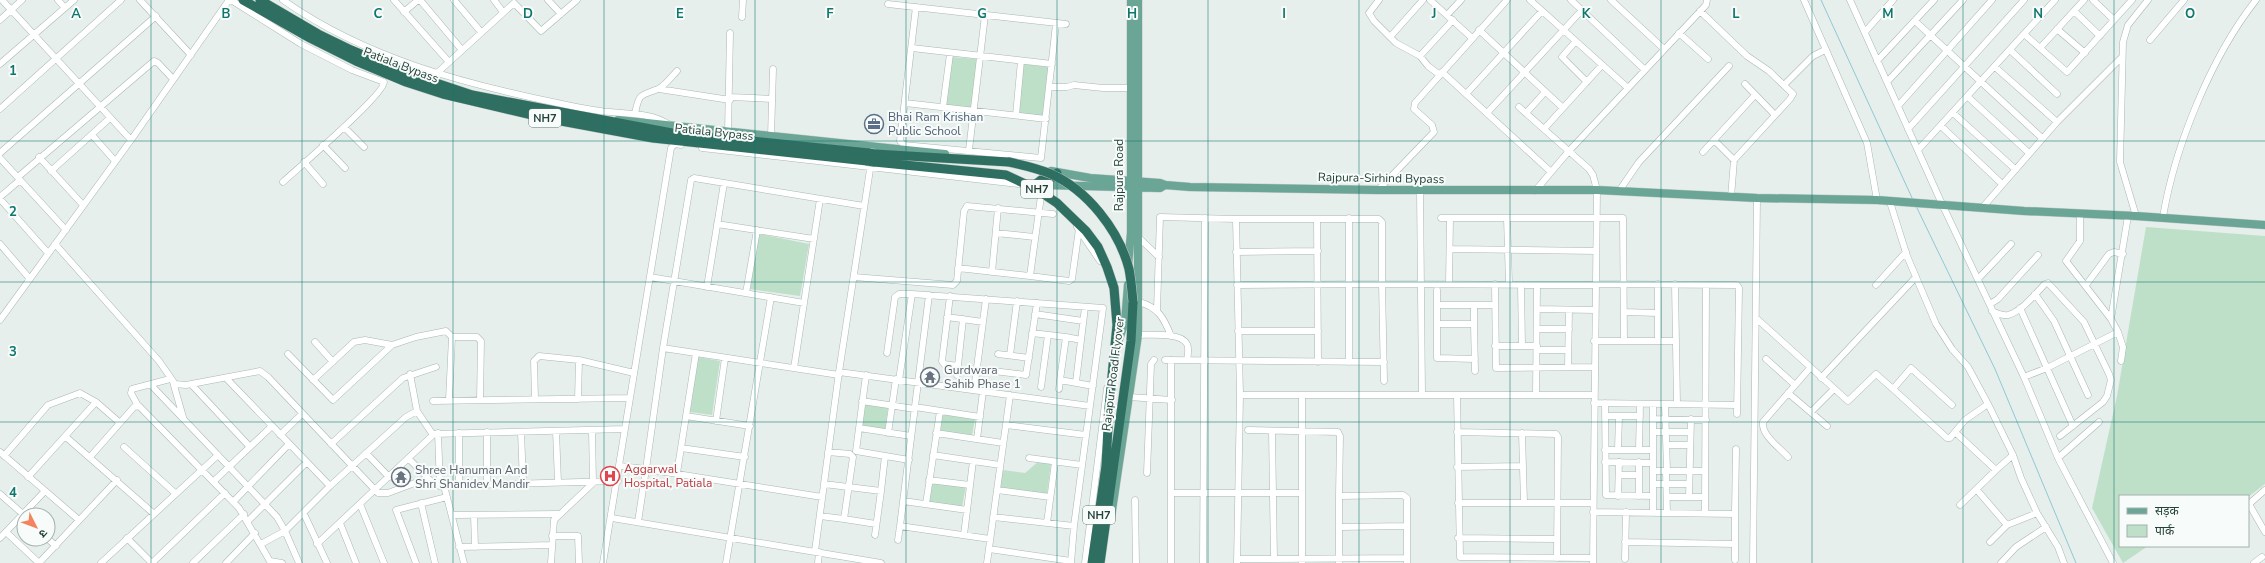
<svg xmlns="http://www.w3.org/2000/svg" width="2265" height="563" font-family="'Nunito Sans','Noto Sans Devanagari',sans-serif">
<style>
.green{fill:#bfe0c8}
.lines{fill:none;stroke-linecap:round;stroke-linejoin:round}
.stream{stroke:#8ec9d4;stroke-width:1}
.minor-casing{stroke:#a8b8b2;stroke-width:7}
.major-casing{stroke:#c2cac8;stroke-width:9}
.highway-casing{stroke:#c2cac8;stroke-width:10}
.minor{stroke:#fff;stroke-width:6}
.major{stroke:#6aa596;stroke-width:8}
.highway{stroke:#2f6f62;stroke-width:9}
.highway-bridge-casing{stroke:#c2cac8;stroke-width:10;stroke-linecap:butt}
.highway-bridge{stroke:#2f6f62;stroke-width:9}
.grid{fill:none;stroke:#0f766e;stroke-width:1;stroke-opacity:0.55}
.labels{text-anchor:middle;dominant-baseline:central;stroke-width:4;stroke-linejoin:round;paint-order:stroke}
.shield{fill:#f7fbf9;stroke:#637a73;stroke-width:1}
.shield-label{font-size:11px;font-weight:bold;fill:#24423a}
.street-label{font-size:12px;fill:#24423a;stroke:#f7fbf9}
.service-label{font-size:12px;fill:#4e5e75;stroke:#f7fbf9;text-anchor:start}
.worship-label{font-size:12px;fill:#5b616d;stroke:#f7fbf9;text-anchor:start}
.health-label{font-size:12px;fill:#be3a42;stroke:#f7fbf9;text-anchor:start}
.grid-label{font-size:13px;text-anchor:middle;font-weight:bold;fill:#0f766e;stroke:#f7fbf9;stroke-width:4;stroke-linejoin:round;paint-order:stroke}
</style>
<rect width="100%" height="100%" fill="#e6efeb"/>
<path class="green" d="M951,57L978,59L972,108L946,105Z
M1023,64L1049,67L1044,116L1017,113Z
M2146,227L2265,236V484L2248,497L2120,496V546H2148L2123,563L2092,508L2117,396Z
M759,234L809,244L800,296L750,289Z
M698,357L720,361L712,415L690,412Z
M864,404L888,408L885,430L861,426Z
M940,414L975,419L972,435L937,432Z
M1039,461L1051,463L1047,494L1000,488L1003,470L1025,473Z
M931,482L966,486L962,507L928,503Z"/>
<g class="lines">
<path class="stream" d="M1821,0L1913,200
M1916,206L1995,369L2076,563"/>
<defs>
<path id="minor" d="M2,0L131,140
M58,0L65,8
M140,0L191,55
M231,0L301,44L352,70L384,82C385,94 297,169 283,182
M283,0C365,58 464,84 562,104C575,107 587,109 600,111C622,114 650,112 668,124
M394,0L449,62
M420,0L462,50
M454,0L481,32
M494,0L503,12
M548,0L561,14
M1379,0L1369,13L1374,21L1396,43L1420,56L1428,66L1440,75
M1430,0L1472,38
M1530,0L1628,88
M1571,0L1645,70
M1611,0L1664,49
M1804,0L1867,143L1877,200
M1850,0L1942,204L2024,377L2058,458L2113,563
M2093,0L2114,20
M888,4L1066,24
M916,7L900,141L904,145L1041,158L1056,24
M1700,11L1747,56L1769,71L1793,94L1790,99L1734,160L1731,197
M2074,11L2100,36
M404,12L418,0
M1447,15L1461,0
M742,17L743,0
M0,20L22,0
M1915,21L2042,138
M2057,29L2085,53
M1479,30L1563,108
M1865,32L1893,0
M1679,33L1708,59
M2024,34L2067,72L2132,0
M1390,37L1423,0
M2150,40L2184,0
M1575,42L1562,57L1587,82
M912,48L1052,64
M2040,48L2084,0
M2010,50L2057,94
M1420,56L1453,20
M1877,61L1934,0
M0,64L74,0
M1995,67L2057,122
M1442,72L1551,172
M436,74L514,3L541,31L577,0
M1887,82L1963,0
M1745,84L1775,115
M1784,85L1813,56L1825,50
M1049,87H1067L1074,85L1103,88H1131
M659,89L730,100
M1466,94L1542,11
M730,97L772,99
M1968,97L2029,153
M905,103L1046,119
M1898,106L1992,0
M943,107L950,54
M1519,107L1589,169L1593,175L1597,190L1593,563
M0,109L121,0
M1487,113L1582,10
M1526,113L1545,92
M1953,113L2015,169
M635,114C639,92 641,96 658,89C665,86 672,76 677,71
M1016,115L1021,61
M1941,126L2002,184
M344,127L364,147
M1544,129L1602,65
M1908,129L2024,0
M728,132L730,33
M92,135L115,161
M771,136L773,69
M1714,140L1734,160
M323,145L345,168
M702,148L1019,184
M969,150L985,15
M1918,150L2055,0
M1703,152L1755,95
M0,153L156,16
M39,157L83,205
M0,158L66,230
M304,162L323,184
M51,171L110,118
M18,177L154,61L158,63L173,79
M1378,190L1434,132L1432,125L1414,109L1415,103L1507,0
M1420,190L1422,395
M1535,191L1569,151L1706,5L1707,0
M1619,191L1639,162L1729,66
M0,197L20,180
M0,199L48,253
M1890,202L1907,256L1936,324L1952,349L1968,367L1989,406L2013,455L2021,478L2037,513L2058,547L2064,563
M1982,208L2057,122L2122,57
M2136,216L2120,162L2123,42L2128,25L2148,0
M2163,217C2175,146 2211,57 2256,0
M1441,218H1623L1624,341
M1507,218L1509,284
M1317,219L1318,362
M717,224L814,239
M1077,227L1100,261
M996,233L1034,237
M1138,237L1159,257
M0,244L30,279
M55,244L159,361L175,384L186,385L260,371L268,377L378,493H388L428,478
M1450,249L1596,251
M1236,252L1318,251
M958,268L1030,276L1041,196
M992,272L998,208
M1030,276L1069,281L1072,279L1079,229
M650,277L804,303
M854,277L953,285L957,281L964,211L967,206L1053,214
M1978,279L2011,244
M1449,284L1450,218
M1495,284L1496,368L1594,367
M1595,284L1737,285L1739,288L1737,414
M1675,284L1677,404
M1237,285L1382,284L1384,381
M1521,285L1522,346
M1876,285L1906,252
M2086,285L2109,254L2114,252L2123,254
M707,287L724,183
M1437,290V358L1475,359
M746,293L757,230
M2035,294L2054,321L2088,395
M929,295L900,526L990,539
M950,296L942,361L944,364L958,366
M1139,302C1158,307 1164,318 1171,336
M1990,304L1998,299L2038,255
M1437,305H1495
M2020,308L2073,426
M1537,309L1595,310
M1157,310L1160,217L1236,219
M1992,311C1997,313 2002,316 2008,315C2021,312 2036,293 2045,284L2048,283L2084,322L2109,374L2111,380L2107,396L2103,402L2060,436
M1624,312L1658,313
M1035,314L1083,321
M947,317L983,322
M1756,318L1848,401L1876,374L1893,389
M2111,319L2128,216
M0,320L131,140L229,0
M1437,324H1474V305
M1474,324L1475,371
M1537,329H1569
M1238,331H1318
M2118,332L2123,347L2121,361
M1032,333L1066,337L1060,380L1093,386
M1138,335C1150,335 1181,332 1187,344C1189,348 1188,355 1187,360
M1066,337L1081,340
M1594,341H1676
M1658,341V284
M315,342L333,362
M1495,346H1537
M663,348L691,180L694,178L864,206
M1537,350H1568
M887,353L895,297L899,294H912
M288,354L333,400L392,345
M998,354L1029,358
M1010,355L1017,301
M1766,359L1795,385
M1165,360L1384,362
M1171,360V493H1302
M1349,362V218
M1568,367L1569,310
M794,368L820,199
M977,369L1026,375L1037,303
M839,372L1090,406
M410,374L417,411L433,435
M866,375L856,451L909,460
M957,375L963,319
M2024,377L2047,368L2118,332L2111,319L2066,261L2080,241V214
M226,378L330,486
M1821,378L1916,277
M313,380L354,342L365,340L392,345L416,337L446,331L452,337
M899,380L912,294L1103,308L1074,526L1071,563
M173,382L183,417
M1076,382L1085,307
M191,384L250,447
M151,385L277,517L285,531L299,563
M1041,387L1048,335
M1059,389L1060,380
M974,390L986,299
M1788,393L1827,426
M1240,395H1594
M1302,395V563
M1457,395L1460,557L1593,558
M1536,395L1537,285
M1129,397L1172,400
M535,399L534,361L539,356L579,360L634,373
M578,399L579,360
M449,400L452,337H477L481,341L480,400
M433,401L630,398
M862,401L915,409
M1594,403L1737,405
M1605,403L1606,495L1653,496
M1665,404L1667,471
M1952,405L1911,368L1893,389L1947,438H1950L1965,420L1988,404
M138,406L131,393L132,389L170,379
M915,407L980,417
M1811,412L1834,389
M686,416L750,426
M1605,416H1640
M1653,419L1706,420
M716,421L725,358
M1006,425L1086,435
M859,428L911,436
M1248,430L1338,432L1340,436L1339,496L1403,495L1407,498V563
M556,431L558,482
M1272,431L1274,559L1407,558
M487,432V484
M521,432L523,483
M1457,432L1556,434L1558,437L1557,558
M1653,432H1690
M1955,432L1996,470L2013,455
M438,433L440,486
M459,433V485
M888,433L896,379
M936,433L1003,443
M1522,433L1524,503
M280,435L302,414
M66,437L153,513
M977,439L983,391
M331,444L403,378L436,367
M1667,445H1690
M124,447L175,493
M681,448L745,457
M1618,449L1619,416
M1605,450H1653
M1639,450L1640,404
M0,452L79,520
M366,453L389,477
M933,455L1000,465
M4,456L48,405L80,393L96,402
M90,457L134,407L139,406L239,508L271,563
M1788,457C1780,448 1761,435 1763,422L1810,368
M1029,458L1082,465
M2058,458L2099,422
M409,459L434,484L440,486L618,481
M1605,462L1653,463
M620,466L646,469L638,522
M1457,467L1523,466
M1653,471H1705
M1666,471L1667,513
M677,473L696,353
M1147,473L1151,364L1154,360
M1619,475H1639
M28,477L96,402L120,423
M929,480L970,485
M214,481L272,426
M824,484L881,491L885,456
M1653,484H1689
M444,486L464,563
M997,490L1050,497
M1977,490L2007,525
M2265,490L2249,504L2265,532
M1171,493V563
M0,494L24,515
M1618,496L1619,462
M1639,496V462
M822,497L646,469L663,348L839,375
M1667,497H1705
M1689,497L1691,419
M1135,500L1136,563
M903,501L967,510
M233,502L289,444
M421,503L435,563
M1458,503H1593
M360,504L384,563
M926,504L940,411
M1960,505L1996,470
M1593,512L1735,514L1736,449
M1653,513V404
M1705,513L1706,285
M304,514L327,563
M1735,514V560
M452,515L558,514
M474,515L475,547
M820,516L844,519L853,457L850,454L828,452
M993,517L1074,526
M612,518L881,563
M844,519L876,524
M248,521L307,462
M340,523L356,563
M1047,523L1055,462
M1339,527L1406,526
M6,532L39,563
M875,535L881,491
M964,535L973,461
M552,536H578L579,563
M0,538L45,491
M127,538L152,563
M1458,538L1557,539
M48,539L56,546
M898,540L900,526
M1625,542L1735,544
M1990,542L2007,525L2037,513
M261,544L285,531L330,486L406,417L417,411
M317,544L434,434L625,429
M459,547L552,545
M989,549L1071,561
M815,551L839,372L871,163
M1237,559H1274
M1625,559L1626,512
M270,561L282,563
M39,563L117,480
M101,563L218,455
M152,563L225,493
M193,563L244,514
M226,563L255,533
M416,563L396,510L447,497
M551,563L554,520L593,483L592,430
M603,563L671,148L675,144L681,145
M726,563L771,297
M818,563L819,552
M987,563L1010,395
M1085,563L1107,388
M1203,563L1205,218
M1237,563L1240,395L1236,219H1379L1382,222V284L1595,285
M1339,563V496
M1753,563L1757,198
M2001,563L2016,547L2046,527
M2254,563L2262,557"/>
<path id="major" d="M618,120L945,154
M1051,171L1090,178L1160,183L1165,185L1190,187L1378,190H1597L1757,198L1877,200L2024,211L2136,216L2265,225
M1036,189L1044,185L1160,188L1165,185
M1128,265L1131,233V0
M1117,345L1125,322L1128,285
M1111,517L1138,335V0"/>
<path id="highway" d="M243,0L310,38L356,61L406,82L443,94L545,118L653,138L867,161
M260,0L318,34L351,50L403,72L472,95L672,133L869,153
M875,154L1009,162
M874,162L1006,175L1036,189L1057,203L1086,231L1098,247L1107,267L1114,288L1117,325L1109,407L1106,466L1092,563
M1032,187L1041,180L1054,177L1057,173
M1100,563L1131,341L1133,302"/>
</defs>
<use href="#minor" class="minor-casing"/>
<use href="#major" class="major-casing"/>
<use href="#highway" class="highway-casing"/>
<use href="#minor" class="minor"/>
<use href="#major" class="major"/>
<use href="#highway" class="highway"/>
<defs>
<path id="highway-bridge" d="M869,153L875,154
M867,161L874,162
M1009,162C1023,165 1037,168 1051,174C1087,190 1119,230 1129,269C1131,279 1132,291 1133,302"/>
</defs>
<use href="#highway-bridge" class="highway-bridge-casing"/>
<use href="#highway-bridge" class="highway-bridge"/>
</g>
<path class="grid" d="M151,0V563M302,0V563M453,0V563M604,0V563M755,0V563M906,0V563M1057,0V563M1208,0V563M1359,0V563M1510,0V563M1661,0V563M1812,0V563M1963,0V563M2114,0V563M0,141H2265M0,282H2265M0,422H2265"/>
<defs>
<symbol id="office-ring" viewBox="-11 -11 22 22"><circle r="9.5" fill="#f7fbf9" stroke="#5c6f8a" stroke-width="1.5"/><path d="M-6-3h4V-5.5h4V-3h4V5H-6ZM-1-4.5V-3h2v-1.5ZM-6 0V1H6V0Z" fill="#5c6f8a"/></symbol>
<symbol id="temple-ring" viewBox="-11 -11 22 22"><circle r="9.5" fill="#f7fbf9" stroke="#6b7280" stroke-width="1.5"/><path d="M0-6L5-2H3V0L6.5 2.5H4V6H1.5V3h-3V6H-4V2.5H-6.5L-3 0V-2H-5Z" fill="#6b7280"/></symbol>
<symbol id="hospital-ring" viewBox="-11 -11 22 22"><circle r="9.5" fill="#f7fbf9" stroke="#e0444e" stroke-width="1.5"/><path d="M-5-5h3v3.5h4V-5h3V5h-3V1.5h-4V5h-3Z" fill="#e0444e"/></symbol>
</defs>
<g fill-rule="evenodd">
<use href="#office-ring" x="863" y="113" width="22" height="22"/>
<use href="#temple-ring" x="919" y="366" width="22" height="22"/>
<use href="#hospital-ring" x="599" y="465" width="22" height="22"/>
<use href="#temple-ring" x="390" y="466" width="22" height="22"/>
</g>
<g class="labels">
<g class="shield">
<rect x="529" y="109" width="32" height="18" rx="3"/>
<rect x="1021" y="180" width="32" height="18" rx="3"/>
<rect x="1083" y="506" width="32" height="18" rx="3"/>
</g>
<g class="shield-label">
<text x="545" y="118">NH7</text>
<text x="1037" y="189">NH7</text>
<text x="1099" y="515">NH7</text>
</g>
<g class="street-label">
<text transform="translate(401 65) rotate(21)">Patiala Bypass</text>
<text transform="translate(714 132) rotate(6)">Patiala Bypass</text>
<text transform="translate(1119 175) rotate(-90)">Rajpura Road</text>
<text transform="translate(1381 178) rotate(1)">Rajpura-Sirhind Bypass</text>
<text transform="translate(1113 374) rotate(-83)">Rajapur Road Flyover</text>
</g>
<g class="service-label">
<text x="888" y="117">Bhai Ram Krishan<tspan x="888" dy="14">Public School</tspan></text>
</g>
<g class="worship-label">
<text x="944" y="370">Gurdwara<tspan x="944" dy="14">Sahib Phase 1</tspan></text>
<text x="415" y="470">Shree Hanuman And<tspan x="415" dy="14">Shri Shanidev Mandir</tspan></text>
</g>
<g class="health-label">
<text x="624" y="469">Aggarwal<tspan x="624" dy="14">Hospital, Patiala</tspan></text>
</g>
</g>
<g class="grid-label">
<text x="76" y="18">A</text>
<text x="226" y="18">B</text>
<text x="378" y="18">C</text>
<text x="528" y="18">D</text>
<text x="680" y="18">E</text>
<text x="830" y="18">F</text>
<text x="982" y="18">G</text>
<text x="1132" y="18">H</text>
<text x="1284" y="18">I</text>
<text x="1434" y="18">J</text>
<text x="1586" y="18">K</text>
<text x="1736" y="18">L</text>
<text x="1888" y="18">M</text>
<text x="2038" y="18">N</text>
<text x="2190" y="18">O</text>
<text x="13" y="75">1</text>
<text x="13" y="216">2</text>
<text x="13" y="356">3</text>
<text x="13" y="497">4</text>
</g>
<rect x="2119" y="495" width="130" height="52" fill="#f7fbf9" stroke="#a3b1ad"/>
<rect x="2127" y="508" width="20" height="6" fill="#6aa596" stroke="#a3b1ad"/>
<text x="2155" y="515" font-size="12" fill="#24423a">सड़क</text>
<rect x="2127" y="525" width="20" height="12" fill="#bfe0c8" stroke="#a3b1ad"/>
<text x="2155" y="535" font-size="12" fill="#24423a">पार्क</text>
<g transform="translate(36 527) rotate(132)"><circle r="19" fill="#f7fbf9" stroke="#a3b1ad"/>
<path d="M0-3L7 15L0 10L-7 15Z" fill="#f4845f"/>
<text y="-6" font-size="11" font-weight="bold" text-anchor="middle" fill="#24423a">उ</text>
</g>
</svg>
